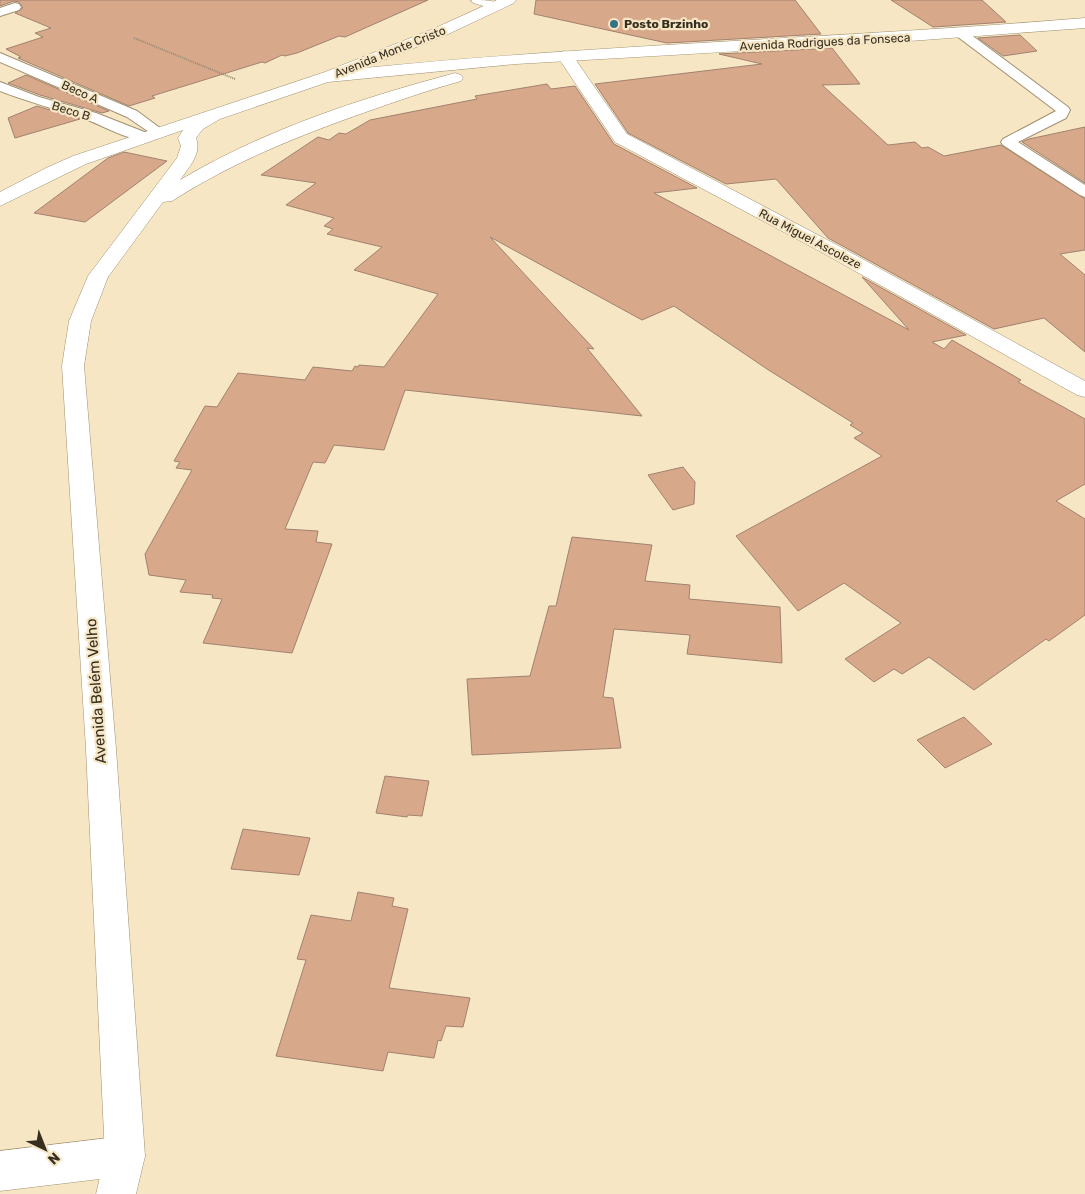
<svg xmlns="http://www.w3.org/2000/svg" width="1085" height="1194" font-family="Rubik,sans-serif">
<style>
.building{fill:#d8a88b;stroke:#a1826f}
.lines{fill:none;stroke-linecap:round;stroke-linejoin:round}
.service-casing{stroke:#a09071;stroke-width:2}
.minor-casing{stroke:#a09071;stroke-width:1}
.secondary-casing{stroke:#a09071;stroke-width:1}
.path{stroke:#978c74;stroke-width:2;stroke-dasharray:1 1;stroke-linecap:butt}
.service{fill:#fff;fill-rule:evenodd}
.minor{fill:#fff;fill-rule:evenodd}
.secondary{fill:#fff;fill-rule:evenodd}
.poi-dot{fill:#327486;stroke:#f6e6c4;stroke-width:2}
.labels{text-anchor:middle;dominant-baseline:central;stroke-width:4.5;stroke-linejoin:round;paint-order:stroke}
.far-poi-label{font-size:12px;font-weight:bold;fill:#352e21;stroke:#f6e6c4;text-anchor:start}
.far-street-label{font-size:12px;fill:#352e21;stroke:#f6e6c4}
.street-label{font-size:15px;fill:#352e21;stroke:#f6e6c4}
</style>
<rect width="100%" height="100%" fill="#f6e6c4"/>
<path class="building" d="M0,0H428L345,37L339,36L297,53L285,56L282,55L265,63L262,62L152,96L155,98L129,106L18,58L21,57L6,49L43,37L35,33L51,28L15,13L23,8L19,2L14,1L0,6Z
M536,0H795L821,34L667,43L534,14Z
M891,0H982L1006,22L933,27Z
M1020,35L1037,51L1003,56L978,38Z
M832,48L860,84L822,85L888,145L915,142L922,148L928,147L944,156L1001,145L1085,199V250L1060,254L1085,275V352L1044,318L994,329L828,238L776,179L726,184L628,133L595,84L762,64L719,54Z
M26,75L109,111L102,113L40,95L8,83Z
M547,84L551,89L575,86L614,144L697,188L654,193L909,330L862,277L966,335L932,342L944,349L952,340L1021,380L1018,382L1085,419V484L1056,501L1085,519V615L1049,641L1046,639L974,690L929,657L902,674L894,669L874,682L845,659L901,623L844,583L798,611L736,536L882,456L854,438L863,433L850,425L853,423L767,369L674,306L642,320L490,237L594,349L587,348L642,416L405,390L384,450L334,445L325,463L313,462L285,529L318,531L316,542L332,544L292,653L203,643L222,599L212,598L213,595L180,592L186,580L149,575L145,554L192,470L176,468L180,462L174,461L205,406L217,407L238,373L305,380L313,367L352,371L355,366L358,367L359,365L384,367L438,294L354,270L382,247L327,234L333,229L324,226L334,218L286,205L316,183L261,175L318,137L329,140L339,133L346,134L370,120L477,99L475,96Z
M37,106L63,114L80,119L15,138L8,118Z
M1085,127V183L1022,142L1029,139Z
M124,152L167,161L85,222L34,213L108,158Z
M683,467L695,482L694,504L673,510L648,475Z
M572,537L652,545L645,581L690,585L689,599L780,607L782,663L687,654L690,635L614,629L603,697L613,698L621,748L472,755L467,679L530,676L549,606H556Z
M964,717L992,744L945,768L917,740Z
M385,776L429,781L422,816L408,815L407,817L376,813Z
M243,829L310,838L299,875L231,869Z
M358,892L394,898L392,906L408,909L389,988L470,998L463,1027L446,1026L441,1041L438,1040L434,1058L388,1052L383,1071L276,1056L306,960L297,959L311,915L351,921Z"/>
<g class="lines">
<defs>
<path id="service" d="M15,3L19,4L21,7L19,10L0,16V8Z
M962,30L966,31L1068,107L1070,110L1066,118L1018,142L1085,185V197L1080,195L1003,145L1001,142L1003,139L1056,111L958,37L956,34L958,31Z
M0,53L137,111L164,131L162,134H152L127,117L0,62Z
M0,82L39,97L96,113L147,133L149,136L147,139C132,143 100,124 85,119C56,109 28,102 0,91Z"/>
<path id="minor" d="M471,0C482,0 497,0 504,6L502,9L497,10L473,3Z
M565,51L571,53L627,134L835,244L1085,381V397L1077,395L821,252L615,142L557,56L559,53Z
M125,1136L139,1142L145,1156L139,1170L125,1176L0,1191V1151Z"/>
<path id="secondary" d="M497,0H516L514,3L444,36L364,68C604,44 845,38 1085,18V28L896,42L516,64L328,82L220,119L203,129L196,138C202,154 189,167 180,180C259,133 349,102 437,78L455,73L461,75L463,78L461,81C429,90 397,101 366,112C298,136 233,162 172,201L163,202L108,277L91,321L84,366L116,749L145,1156L136,1194H96L105,1156L86,749L62,366L69,321L88,276L177,158L181,146L178,138L183,130L86,164L0,206V192L46,168L73,156L325,72L433,29Z"/>
</defs>
<use href="#service" class="service-casing"/>
<use href="#minor" class="minor-casing"/>
<use href="#secondary" class="secondary-casing"/>
<path class="path" d="M134,38L235,79"/>
<use href="#service" class="service"/>
<use href="#minor" class="minor"/>
<use href="#secondary" class="secondary"/>
</g>
<circle class="poi-dot" cx="614" cy="24" r="5"/>
<g class="labels">
<g class="far-poi-label">
<text x="624" y="24">Posto Brzinho</text>
</g>
<g class="far-street-label">
<text transform="translate(825 42) rotate(-3)">Avenida Rodrigues da Fonseca</text>
<text transform="translate(390 52) rotate(-22)">Avenida Monte Cristo</text>
<text transform="translate(80 92) rotate(24)">Beco A</text>
<text transform="translate(71 111) rotate(17)">Beco B</text>
<text transform="translate(810 239) rotate(28)">Rua Miguel Ascoleze</text>
</g>
<g class="street-label">
<text transform="translate(96 691) rotate(-94)">Avenida Belém Velho</text>
</g>
</g>
<g transform="translate(45 1149) rotate(137)" stroke="#f6e6c4" stroke-width="4" paint-order="stroke">
<path d="M0-4L9 19L0 12L-9 19Z" fill="#352e21"/>
<text y="-8" font-size="14" font-weight="bold" text-anchor="middle" fill="#352e21">N</text>
</g>
</svg>
